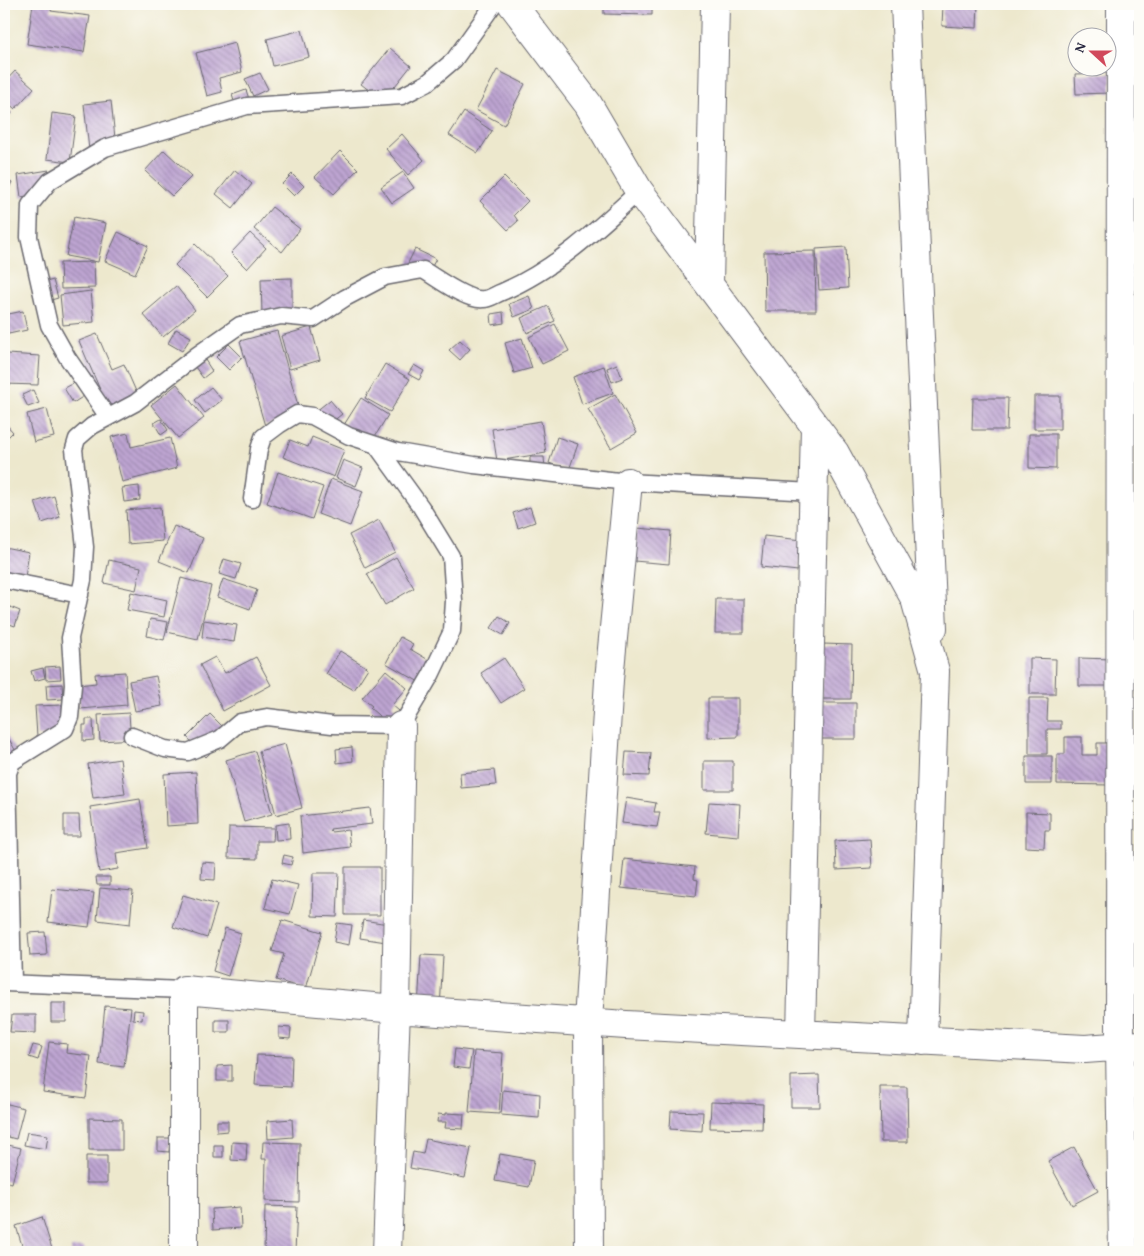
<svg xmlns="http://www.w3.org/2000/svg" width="1144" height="1256" font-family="'Gentium Book Plus',serif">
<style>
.building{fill:url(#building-back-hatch)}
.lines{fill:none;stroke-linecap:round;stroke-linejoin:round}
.service-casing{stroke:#69676e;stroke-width:19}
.minor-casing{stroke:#69676e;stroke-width:30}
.service{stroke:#fff;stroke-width:16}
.minor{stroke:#fff;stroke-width:28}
</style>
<defs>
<pattern id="building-back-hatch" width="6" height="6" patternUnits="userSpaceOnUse" patternTransform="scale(1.25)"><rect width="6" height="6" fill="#bea5d2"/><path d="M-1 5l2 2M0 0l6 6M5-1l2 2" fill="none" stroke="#9a86ac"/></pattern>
</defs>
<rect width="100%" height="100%" fill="#fdfcf7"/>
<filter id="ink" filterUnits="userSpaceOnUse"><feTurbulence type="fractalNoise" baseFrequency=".02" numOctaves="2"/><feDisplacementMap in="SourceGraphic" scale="10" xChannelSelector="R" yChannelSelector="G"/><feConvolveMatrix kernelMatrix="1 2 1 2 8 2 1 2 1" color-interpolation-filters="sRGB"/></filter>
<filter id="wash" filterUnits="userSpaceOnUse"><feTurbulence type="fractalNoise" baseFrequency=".0096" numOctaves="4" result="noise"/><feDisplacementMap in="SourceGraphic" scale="20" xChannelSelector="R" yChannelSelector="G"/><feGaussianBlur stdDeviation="1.12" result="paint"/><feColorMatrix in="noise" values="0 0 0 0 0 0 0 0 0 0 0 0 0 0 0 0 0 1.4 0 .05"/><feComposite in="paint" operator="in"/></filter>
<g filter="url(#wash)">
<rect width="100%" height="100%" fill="#ede8cd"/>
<g id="blocks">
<path class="building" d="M33,4H52L51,11L90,16L84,52L27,44Z
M604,4H652V15L604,14Z
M943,4H978L977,28L942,26Z
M302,30L309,57L273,66L267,39Z
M235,43L242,72L219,78L222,92L207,96L196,53Z
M390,48L411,66L383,101L361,84Z
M497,70L525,84L504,125L476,110Z
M15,71L34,88L15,109L4,99V83Z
M260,73L268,89L253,96L245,79Z
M1111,73V93L1076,94L1075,74Z
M246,90L251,105L237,110L232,95Z
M111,101L116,147L89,150L84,104Z
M4,105L12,113L4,123Z
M464,112L492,131L478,153L449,135Z
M52,113L76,116L70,162L47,159Z
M402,134L424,160L408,175L386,149Z
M164,150L192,176L172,196L145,171Z
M340,151L358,169L334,194L315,177Z
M49,170L52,192L21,197L18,175Z
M235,170L252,184L233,208L216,194Z
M403,172L414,188L392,203L381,187Z
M292,174L304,186L294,196L282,184Z
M504,177L528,201L514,215L518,221L508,230L480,201Z
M4,178L12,182L4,198Z
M272,207L300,229L282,252L254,229Z
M74,217L106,223L98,262L66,256Z
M118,232L148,246L135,274L105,261Z
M250,233L266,248L247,269L231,253Z
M195,244L228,276L207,297L175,265Z
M846,247L848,288L819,290L816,249Z
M415,249L436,259L425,279L405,269Z
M815,251L816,311H765L764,252Z
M94,262L95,288L61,289L60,263Z
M292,278V313L262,314L261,279Z
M53,280L58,298L44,302L39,284Z
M176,286L195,310L163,337L143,314Z
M91,291L94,322L63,325L60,295Z
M529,296L534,309L514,317L509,304Z
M548,306L555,321L527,333L521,318Z
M23,311L27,330L4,335V315Z
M503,312L504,323L492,325L491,314Z
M555,324L569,351L542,364L529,337Z
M311,327L320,360L290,369L281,336Z
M176,329L191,337L182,351L168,343Z
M277,331L301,416L265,426L240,341Z
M97,334L112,369L124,364L138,396L108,408L79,341Z
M522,338L532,368L514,373L505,343Z
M460,340L470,349L460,360L449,350Z
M229,344L242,357L229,370L216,357Z
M7,354L40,356L38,385L5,384Z
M205,360L212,371L203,378L195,367Z
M385,364L410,379L390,412L365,398Z
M617,364L622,378L612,382L607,368Z
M414,365L424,371L419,380L408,374Z
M604,366L613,393L582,404L573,377Z
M75,382L84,396L73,403L64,388Z
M177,384L204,418L178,438L151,405Z
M211,387L222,400L205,413L195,400Z
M33,390L39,403L28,407L22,395Z
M615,394L637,433L611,448L588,409Z
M1034,396H1060V429H1034Z
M361,398L388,415L369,446L342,428Z
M973,398H1008L1007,430H972Z
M330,400L342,414L327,426L315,412Z
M47,409L54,437L34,442L27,414Z
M161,419L168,430L161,435L154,423Z
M541,421L546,453L497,461L492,429Z
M4,422L13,432L4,441Z
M128,433L131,447L170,438L177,468L122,482L111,437Z
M1029,434H1056V469L1029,468Z
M312,437L344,450L334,477L283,457L290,440L308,447Z
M557,437L578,444L569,470L549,463Z
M530,457H544L545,469L530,470Z
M343,460L363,468L356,486L336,478Z
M278,472L323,487L312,519L267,503Z
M331,479L363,491L350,526L318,514Z
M139,486L140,500L124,502L122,488Z
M54,496L60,517L42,523L35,502Z
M160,507L163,541L128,544L126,510Z
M530,507L535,522L518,528L513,513Z
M379,520L395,552L365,568L349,535Z
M174,526L203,538L189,573L159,561Z
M637,528L671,531L669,564L634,561Z
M764,536L802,540L798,571L761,567Z
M4,547L29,552L25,577L4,574Z
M396,557L414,588L385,605L367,574Z
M224,559L241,564L236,579L219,574Z
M109,560L141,567L136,590L104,583Z
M181,578L211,586L198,639L167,632Z
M223,579L257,590L250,609L217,597Z
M131,592L167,600L164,617L127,610Z
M716,599H744V633H715Z
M5,605L20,611L15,626L4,622Z
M499,616L510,623L503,635L491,628Z
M150,619L168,622L164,640L147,636Z
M204,620L237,625L234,642L202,637Z
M400,637L413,644L410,649L432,662L421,683L386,663Z
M823,644L852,645L851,699H822Z
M340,651L368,668L354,690L326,674Z
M215,657L225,673L256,657L271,685L223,711L200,665Z
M504,658L524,688L501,703L481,673Z
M1030,658L1056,659L1055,694H1030Z
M1079,658L1113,659L1112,686H1079Z
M60,666L61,679L46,680L45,667Z
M43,668L45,678L34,681L31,671Z
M386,670L407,688L392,705L405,716L394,729L370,708L372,706L362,698Z
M125,672L127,705L80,709L78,685L96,683L95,674Z
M156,676L162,706L135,711L129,681Z
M62,684L63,699L47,700L46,685Z
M708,698H738V737L708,738Z
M1029,698H1048L1047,721H1061V729H1047V754H1029Z
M821,703H856V739H821Z
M63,705L65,735L37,736L35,706Z
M129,713L130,728L134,727L135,739L100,741L98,715Z
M210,714L230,734L206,757L187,737Z
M86,719H93L94,740L83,741V725H86Z
M4,730L19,757L4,766Z
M1065,737H1082V755H1097V743H1110L1109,785L1057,784V754H1065Z
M285,744L302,808L276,815L259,751Z
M352,747L353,761L337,763L336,749Z
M255,751L272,814L244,822L226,760Z
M626,752L651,753L649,776L624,775Z
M1026,756H1052V784H1026Z
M120,759L125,794L93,798L88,764Z
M704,761H733V790H704Z
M494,770L496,785L461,788L460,773Z
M196,772L198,824L166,826L164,774Z
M626,798L656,803L654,812H660L657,827L622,823Z
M140,799L148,848L116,853L118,869L99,872L90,807Z
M709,802L740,804L738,836L706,833Z
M370,808L372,824L330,829L331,832L348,830L350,847L303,853L300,816Z
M1026,812L1050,813V830H1045L1044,848L1026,847Z
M64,815H79L80,836H64Z
M289,823L290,839L276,840L275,825Z
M229,827L274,828L273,841H257V859L228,858Z
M870,839L872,868L836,870L835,841Z
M284,855L293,857L291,865L282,863Z
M624,859L695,867L694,879L698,880L696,896L621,888Z
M202,862L216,863L215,880L201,879Z
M345,867H380V915H345Z
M313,873H339L337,917L312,916Z
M96,877H110V885H97Z
M272,879L298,885L290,914L265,908Z
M100,888L133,891L130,924L97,920Z
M52,889L94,893L89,927L48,922Z
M183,895L217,905L207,938L173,927Z
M282,920L322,932L306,989L276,980L284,954L272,951Z
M363,920L388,924L386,942L360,938Z
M337,923L352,925L349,945L334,942Z
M225,928L241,933L228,976L213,971Z
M45,932L47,955L30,956L28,933Z
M421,955L443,956L440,1009L418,1008Z
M51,1003H66V1022H51Z
M105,1006L131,1008L124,1067L99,1064Z
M134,1010L143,1011L142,1020L133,1019Z
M12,1015H36V1033L10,1032Z
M215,1020H229V1032H215Z
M279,1027L291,1028L290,1039L279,1038Z
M49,1042L67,1044L66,1053L91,1056L86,1098L43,1092Z
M33,1045L42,1047L38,1060L29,1057Z
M455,1049L472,1051L469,1069L453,1067Z
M474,1051L503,1053L499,1114L469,1112Z
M257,1055L292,1056L291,1087L255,1085Z
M232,1065V1081H217V1066Z
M819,1075L820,1107H791V1076Z
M880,1087H907L908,1142H881Z
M503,1090L540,1094L539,1118L501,1115Z
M711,1102L763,1104L762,1129L710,1128Z
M4,1103L24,1108L16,1139L4,1136Z
M671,1111L703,1112L702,1131L670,1129Z
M446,1113L464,1114L463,1129L445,1128L446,1122H437L438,1114L446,1115Z
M89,1118L122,1119V1150H89Z
M292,1119L293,1137L268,1139L267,1121Z
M217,1121H228V1131L217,1132Z
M27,1132L48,1135L46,1149L24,1145Z
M158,1138H170L169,1152L158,1151Z
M426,1139L471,1148L465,1178L410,1168L413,1152L423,1154Z
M232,1142L247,1143L246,1161L231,1160Z
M263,1142L300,1143L299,1202L265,1201L266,1159H262Z
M4,1144L21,1148L12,1183L4,1181Z
M214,1145H223V1157H214Z
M1074,1147L1098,1191L1072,1205L1048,1161Z
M500,1154L534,1160L529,1187L495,1181Z
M86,1156H107V1183H86Z
M265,1206L297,1207L295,1252H264Z
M240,1207L241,1228L213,1230L212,1209Z
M42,1217L53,1252H24L16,1226Z
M84,1247L85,1252H71V1248Z"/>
</g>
</g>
<g filter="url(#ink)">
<use href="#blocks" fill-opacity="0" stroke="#69676e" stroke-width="1"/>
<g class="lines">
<defs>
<path id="service" d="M108,417L67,357L49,325L29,237L30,205L50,181L105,148L247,106L402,96L427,83L454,60L494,4
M252,499L259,449L263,437L279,425L297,414L312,416L349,436L398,452L474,465L628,482L813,492
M4,580L80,595
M132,736L165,749L188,752L220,739L240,722L267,717L332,725L401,726L431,675L452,631L454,601L451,556L421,507L376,445
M4,983L184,990
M13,983L8,773L12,762L65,729L70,717L73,685L70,638L83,580L85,547L74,449L77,439L92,426L135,403L197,355L240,325L281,316L313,319L345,298L385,277L423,270C437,278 468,302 484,299C490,299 496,294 502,292C554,270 598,229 639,191"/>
<path id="minor" d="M512,4L588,104L639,191L835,453L915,599L935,671L923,1041
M905,4L933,628
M1121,4L1120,1047L1123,1252
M709,284L715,4
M801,1034L815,426
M184,1252V990L396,1009L626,1025L1085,1049L1140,1045
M387,1252L396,1009L401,726
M589,1252L588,1022L609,680L628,482"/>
</defs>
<use href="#service" class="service-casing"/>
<use href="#minor" class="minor-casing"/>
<use href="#service" class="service"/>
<use href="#minor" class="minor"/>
</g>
</g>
<rect width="1144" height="1256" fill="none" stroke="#fdfcf7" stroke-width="20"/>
<g transform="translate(1092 52) rotate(291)"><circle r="24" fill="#fdfcf7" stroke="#a5a5ac"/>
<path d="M0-4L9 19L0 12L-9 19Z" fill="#d1495b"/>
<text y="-8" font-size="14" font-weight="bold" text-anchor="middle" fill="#22223b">N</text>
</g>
</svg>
